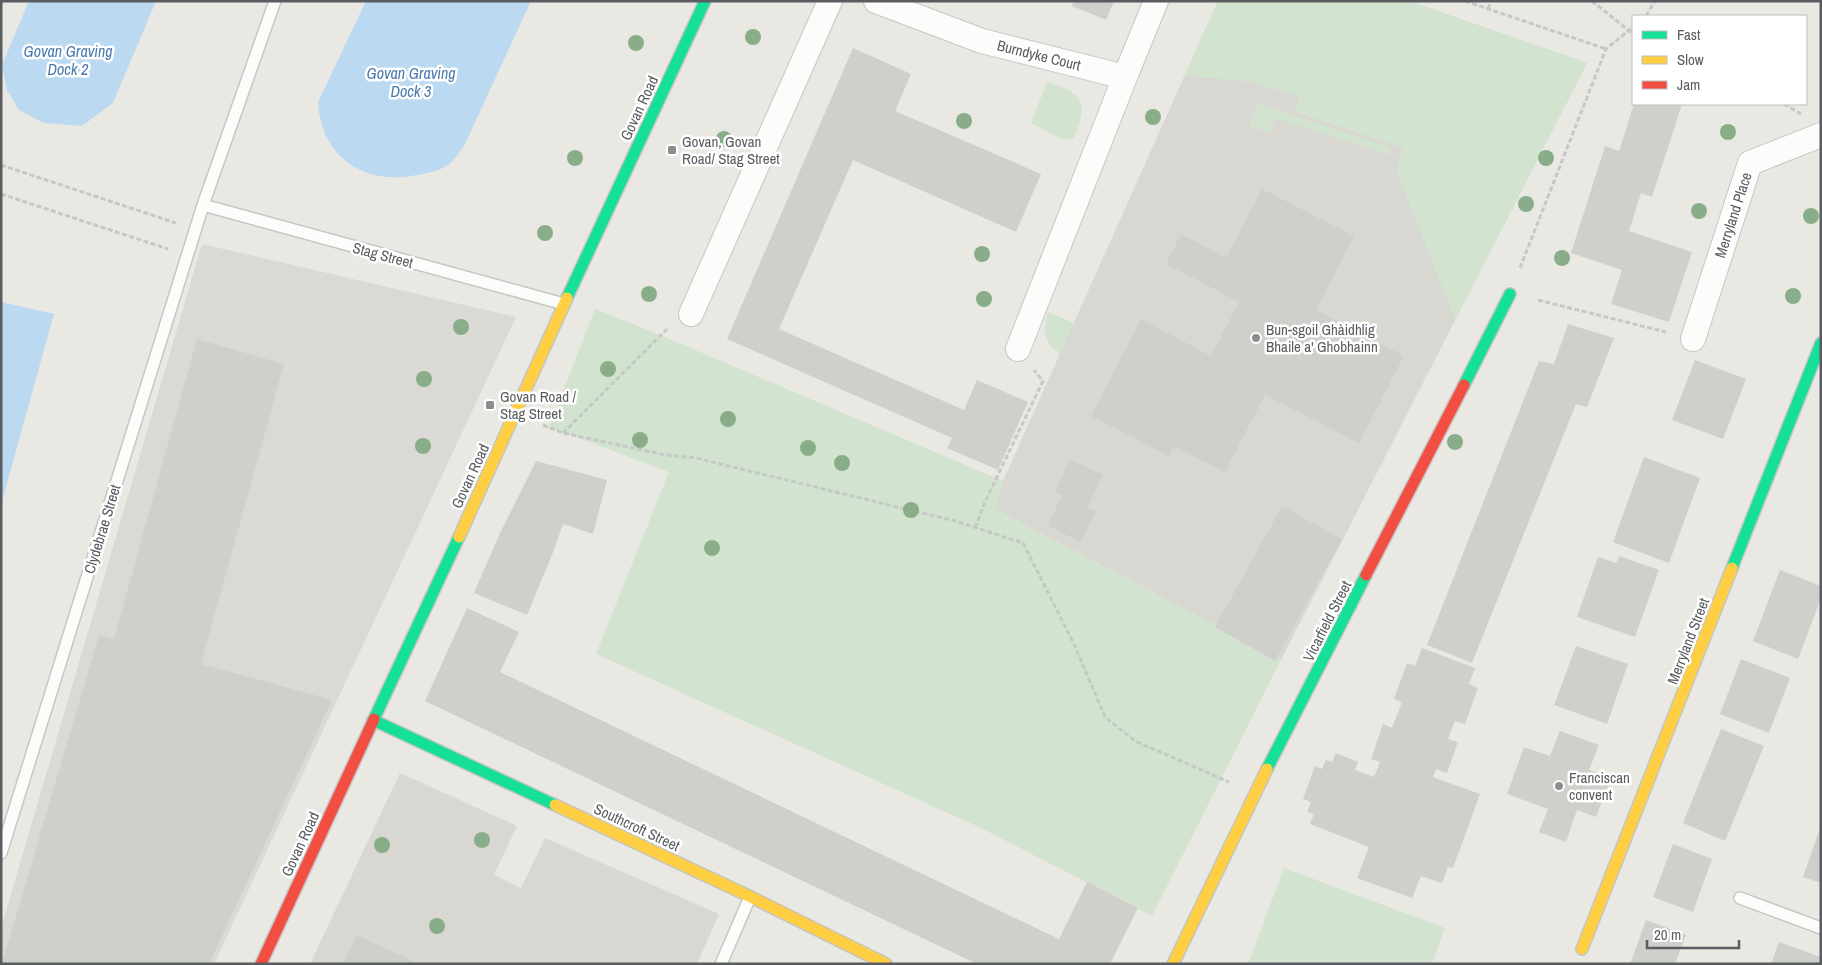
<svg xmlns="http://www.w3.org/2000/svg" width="1822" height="965" font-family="'Archivo Narrow',sans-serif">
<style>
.industrial{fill:#dad9d5}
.education{fill:#d9d7d2}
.green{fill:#d2e4d0}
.water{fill:#bbd9f0}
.building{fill:#cfcfcc}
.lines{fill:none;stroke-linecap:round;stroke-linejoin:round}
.lane-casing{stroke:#c6c6c5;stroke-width:14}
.street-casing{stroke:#c6c6c5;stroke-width:26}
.fast-casing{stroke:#c5c5c5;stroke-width:14}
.slow-casing{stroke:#c5c5c5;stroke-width:14}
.jam-casing{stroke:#c5c5c5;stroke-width:14}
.path{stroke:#c5c9c6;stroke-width:3;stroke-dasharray:5 2.5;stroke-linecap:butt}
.lane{stroke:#fcfcfb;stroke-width:11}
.street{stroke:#fcfcfb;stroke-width:24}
.fast{stroke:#16e098;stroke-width:11}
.slow{stroke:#ffcf43;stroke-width:11}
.jam{stroke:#f24e42;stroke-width:11}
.tree{fill:#8aad89}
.poi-dot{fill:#8c8e8e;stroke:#fff;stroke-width:2}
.labels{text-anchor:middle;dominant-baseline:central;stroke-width:5;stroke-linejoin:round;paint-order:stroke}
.street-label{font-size:15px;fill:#5a5d60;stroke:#fff}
.poi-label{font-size:15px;fill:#5a5d60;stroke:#fff;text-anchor:start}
.water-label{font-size:16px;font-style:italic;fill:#4a79ad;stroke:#fff}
</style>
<rect width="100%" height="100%" fill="#e9e8e3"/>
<path class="industrial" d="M202,244L516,317L214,964H1V928Z"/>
<path class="education" d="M1218,1H1409L1587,63L1281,660L995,509L1003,481Z
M400,773L517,826L494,875L521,888L545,838L719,914L697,964H310Z"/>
<path class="green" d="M1218,1H1409L1587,63L1455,320L1396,169L1403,148L1295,112L1300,96L1246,81L1184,76Z
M1047,82C1084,94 1089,101 1074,138L1064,140L1031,123Z
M1257,103L1392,148L1389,155L1275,118L1270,133L1249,126Z
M595,309L653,332L1003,481L995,509L1281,660L1152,916L981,828L596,654L669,472L549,427Z
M1048,312L1074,323L1060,354C1043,343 1042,330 1048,312Z
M1284,868L1445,928L1432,964H1248Z"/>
<path class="water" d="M29,1H156L113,103L82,126L44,123L19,110L7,90L2,65Z
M366,1H531L464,146C459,152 455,160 449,164C439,171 429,173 417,175C364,186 321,157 318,102Z
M1,302L54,314L1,505Z"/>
<path class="building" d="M1074,1H1114L1106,20L1072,6Z
M853,48L911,74L895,111L1041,174L1016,232L853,160L779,329L964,410L977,380L1028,402L998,470L947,448L952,438L727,339Z
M1634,104H1682L1652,197L1641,193L1629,231L1692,252L1669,322L1611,304L1622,270L1571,253L1605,146L1619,151Z
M1262,189L1354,236L1316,310L1404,356L1359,443L1265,395L1225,472L1174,446L1169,456L1091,416L1141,319L1211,356L1239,302L1166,264L1181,234L1226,258Z
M1568,324L1614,338L1587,407L1576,404L1472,663L1427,645L1539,361L1554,364Z
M197,339L284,364L201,664L332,700L209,964H2L99,635L114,639Z
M1695,360L1746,379L1723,439L1672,420Z
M1644,457L1700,478L1669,563L1613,542Z
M1070,459L1103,475L1087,508L1096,511L1081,542L1048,526L1062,495L1055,492Z
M536,461L607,480L593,534L563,524L552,555L527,615L474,593L500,533Z
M1282,506L1342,539L1275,661L1215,627Z
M1619,556L1659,570L1635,637L1577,617L1598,557L1616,563Z
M1780,570L1821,586V598L1798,659L1753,641Z
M467,608L519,632L500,672L1059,939L1087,882L1138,908L1110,964H977L425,701Z
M1576,646L1628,664L1607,724L1554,705Z
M1422,648L1475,668L1469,684L1478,688L1465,724L1455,721L1448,739L1458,742L1447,773L1436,769L1433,777L1480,794L1453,868L1448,867L1442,883L1421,876L1412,898L1357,878L1369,847L1310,824L1314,814L1307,812L1311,802L1303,799L1315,766L1322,769L1326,760L1332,762L1336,753L1358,762L1355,770L1374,777L1380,762L1371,759L1383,724L1392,728L1402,702L1394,699L1407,663L1415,666Z
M1741,659L1790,678L1769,733L1720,714Z
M1721,729L1764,746L1725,841L1683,823Z
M1560,731L1599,745L1589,770L1611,778L1596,817L1577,810L1566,842L1539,832L1548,809L1507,794L1524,747L1550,756Z
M1820,828H1821V883L1803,877Z
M1673,844L1712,859L1693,912L1653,897Z
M1646,920L1686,935L1675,964H1630Z
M357,935L419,964H343Z
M1779,942L1821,957V964H1771Z"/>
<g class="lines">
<defs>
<path id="lane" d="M203,205L564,304
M1,853L203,205L275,1
M1740,898L1821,928
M721,964L750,897"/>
<path id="street" d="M876,1L982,41L1125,77L1156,1
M691,314L830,1
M1693,339L1750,163L1821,135
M1018,349L1125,77"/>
<path id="fast" d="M567,298L705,1
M1464,385L1510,294
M1732,568L1821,343
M374,719L459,537
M373,720L555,805
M1267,769L1366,575"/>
<path id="slow" d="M459,537L567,298
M555,805L751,897L886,964
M1582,949L1732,568
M1173,964L1267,769"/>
<path id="jam" d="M1366,575L1464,385
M261,964L374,719"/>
</defs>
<use href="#lane" class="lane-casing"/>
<use href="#street" class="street-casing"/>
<use href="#fast" class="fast-casing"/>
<use href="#slow" class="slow-casing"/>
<use href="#jam" class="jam-casing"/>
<path class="path" d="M1465,1L1606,49
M1592,1L1633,34
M1488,9L1491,1
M1646,16L1655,1
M1784,104L1801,114
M1,165L176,223
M1,194L168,249
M1520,268L1606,49L1633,27
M1538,300L1666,332
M543,425L563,433L666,455L696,458L955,521L1023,543L1074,644L1105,717L1135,741L1229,782
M563,433L667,329
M975,528L985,502L1043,381L1034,370"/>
<use href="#lane" class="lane"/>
<use href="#street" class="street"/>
<use href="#fast" class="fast"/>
<use href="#slow" class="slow"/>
<use href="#jam" class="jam"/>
</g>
<g class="tree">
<circle cx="753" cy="37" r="8"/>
<circle cx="636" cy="43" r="8"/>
<circle cx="1153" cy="117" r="8"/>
<circle cx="964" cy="121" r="8"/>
<circle cx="1728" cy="132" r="8"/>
<circle cx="724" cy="139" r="8"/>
<circle cx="575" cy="158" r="8"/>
<circle cx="1546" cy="158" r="8"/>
<circle cx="1526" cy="204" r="8"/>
<circle cx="1699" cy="211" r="8"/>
<circle cx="1811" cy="216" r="8"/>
<circle cx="545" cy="233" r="8"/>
<circle cx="982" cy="254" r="8"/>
<circle cx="1562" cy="258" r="8"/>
<circle cx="649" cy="294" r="8"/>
<circle cx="1793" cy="296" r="8"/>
<circle cx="984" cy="299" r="8"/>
<circle cx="461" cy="327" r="8"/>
<circle cx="608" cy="369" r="8"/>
<circle cx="424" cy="379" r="8"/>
<circle cx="728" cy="419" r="8"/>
<circle cx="640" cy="440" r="8"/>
<circle cx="1455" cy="442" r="8"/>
<circle cx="423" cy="446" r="8"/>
<circle cx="808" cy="448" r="8"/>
<circle cx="842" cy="463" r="8"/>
<circle cx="911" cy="510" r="8"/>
<circle cx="712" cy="548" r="8"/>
<circle cx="482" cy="840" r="8"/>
<circle cx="382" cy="845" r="8"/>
<circle cx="437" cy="926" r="8"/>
</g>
<g class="poi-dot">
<rect x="667" y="145" width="10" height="10" rx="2.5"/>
<circle cx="1256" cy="338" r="5"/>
<rect x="485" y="400" width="10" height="10" rx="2.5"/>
<circle cx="1559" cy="786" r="5"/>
</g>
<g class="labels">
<g class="street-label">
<text transform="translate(1039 55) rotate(14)">Burndyke Court</text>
<text transform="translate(639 108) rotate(-65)">Govan Road</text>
<text transform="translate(1733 215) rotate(-72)">Merryland Place</text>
<text transform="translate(383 255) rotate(15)">Stag Street</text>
<text transform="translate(470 476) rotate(-65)">Govan Road</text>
<text transform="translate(102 529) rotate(-73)">Clydebrae Street</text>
<text transform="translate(1327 621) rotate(-63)">Vicarfield Street</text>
<text transform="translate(1688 641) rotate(-69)">Merryland Street</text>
<text transform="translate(637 827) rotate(25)">Southcroft Street</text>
<text transform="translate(300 844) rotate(-65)">Govan Road</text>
</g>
<g class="poi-label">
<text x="682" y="141">Govan, Govan<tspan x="682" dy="17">Road/ Stag Street</tspan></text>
<text x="1266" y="329">Bun-sgoil Ghàidhlig<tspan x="1266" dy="17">Bhaile a' Ghobhainn</tspan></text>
<text x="500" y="396">Govan Road /<tspan x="500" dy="17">Stag Street</tspan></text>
<text x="1569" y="777">Franciscan<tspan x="1569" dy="17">convent</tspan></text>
</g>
<g class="water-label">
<text x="68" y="51">Govan Graving<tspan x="68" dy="18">Dock 2</tspan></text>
<text x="411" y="73">Govan Graving<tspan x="411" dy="18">Dock 3</tspan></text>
</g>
</g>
<rect width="1822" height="965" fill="none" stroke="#5a5d60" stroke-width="5"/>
<rect x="1632" y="15" width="175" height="90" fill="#ffffff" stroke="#bdbebf"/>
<rect x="1642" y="31" width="25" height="8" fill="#16e098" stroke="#bdbebf"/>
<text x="1677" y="40" font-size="15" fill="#5a5d60">Fast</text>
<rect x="1642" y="56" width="25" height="8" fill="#ffcf43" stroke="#bdbebf"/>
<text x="1677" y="65" font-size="15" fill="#5a5d60">Slow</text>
<rect x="1642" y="81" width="25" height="8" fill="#f24e42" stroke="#bdbebf"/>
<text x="1677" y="90" font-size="15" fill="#5a5d60">Jam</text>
<path d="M1647 940v8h92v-8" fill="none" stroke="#5a5d60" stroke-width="2.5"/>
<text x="1654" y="940" font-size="15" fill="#5a5d60" stroke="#ffffff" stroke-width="4" paint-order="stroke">20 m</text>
</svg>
